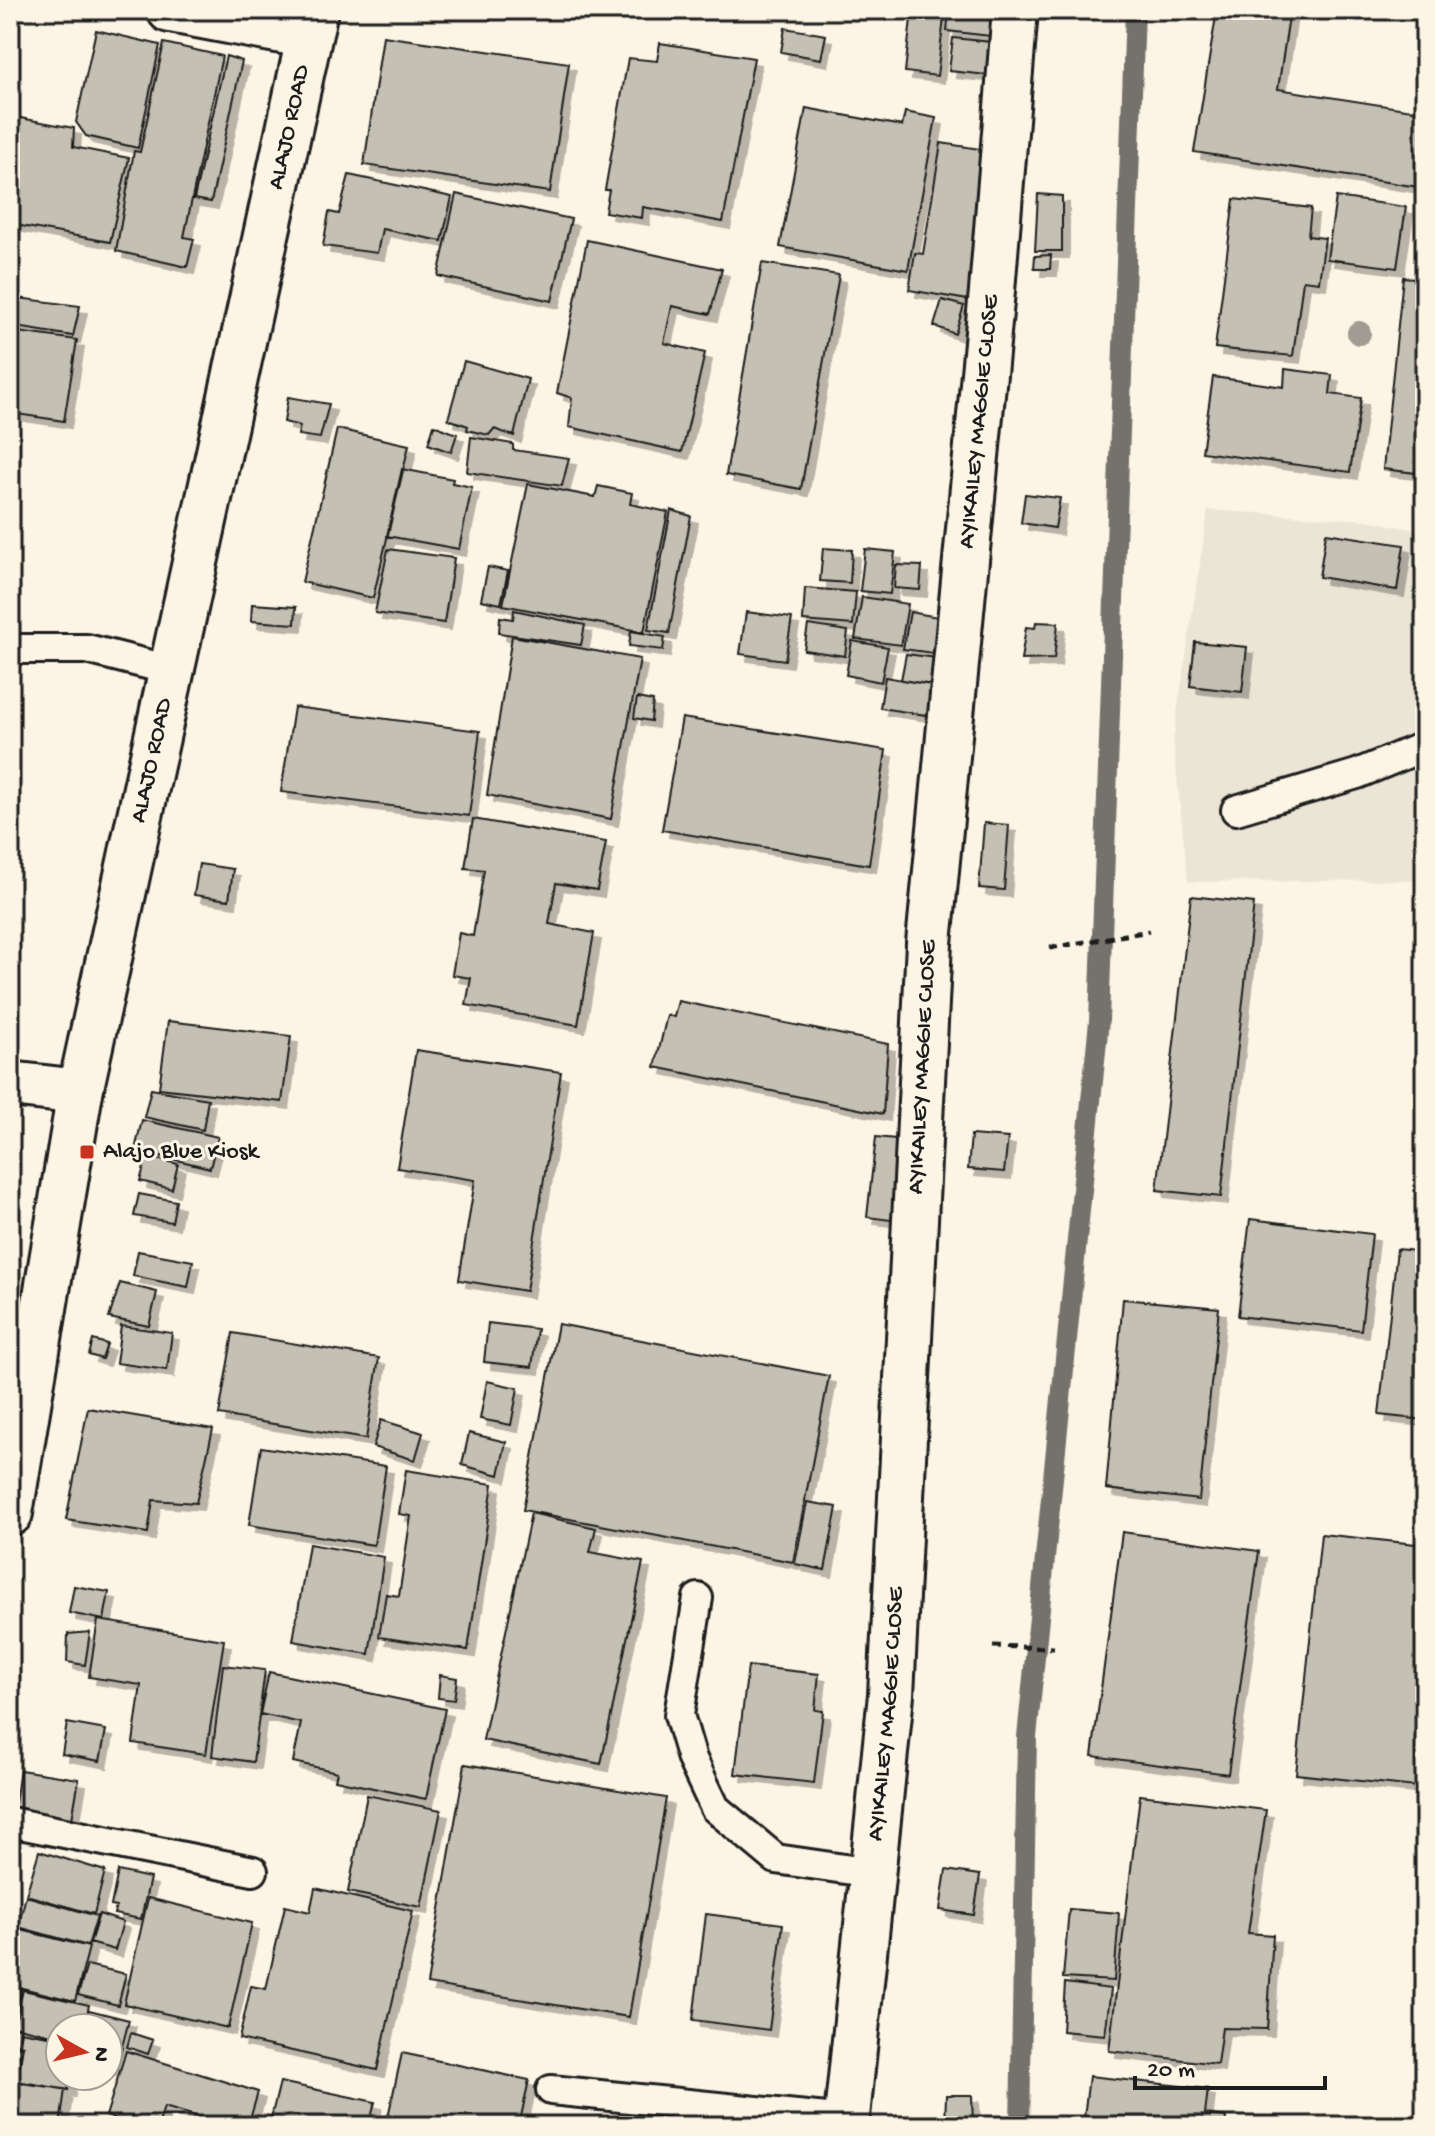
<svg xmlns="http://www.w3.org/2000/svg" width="1435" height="2136" font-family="'Gochi Hand',sans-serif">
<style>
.built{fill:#ebe5d6}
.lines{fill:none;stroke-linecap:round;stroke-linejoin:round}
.stream{stroke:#75726c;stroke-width:20}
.building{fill:#c4c0b3;stroke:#1c1c1c;stroke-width:2;filter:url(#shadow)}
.service-casing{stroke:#1c1c1c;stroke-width:34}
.minor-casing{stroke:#1c1c1c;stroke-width:50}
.tertiary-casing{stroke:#1c1c1c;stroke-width:50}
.path{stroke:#1c1c1c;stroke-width:5;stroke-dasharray:8 6;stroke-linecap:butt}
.service{stroke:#fcf5e5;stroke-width:28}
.minor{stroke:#fcf5e5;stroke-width:44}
.tertiary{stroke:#fcf5e5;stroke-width:44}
.tree{fill:#a09c93}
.poi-dot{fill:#c8321e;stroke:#fcf5e5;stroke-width:3}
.labels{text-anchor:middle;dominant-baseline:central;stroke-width:6;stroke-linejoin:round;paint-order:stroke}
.street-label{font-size:24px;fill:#1c1c1c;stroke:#fcf5e5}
.poi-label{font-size:24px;fill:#1c1c1c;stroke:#fcf5e5;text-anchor:start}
</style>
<defs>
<filter id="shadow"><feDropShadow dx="7" dy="7" stdDeviation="0" flood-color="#0004"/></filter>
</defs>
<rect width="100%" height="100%" fill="#fcf5e5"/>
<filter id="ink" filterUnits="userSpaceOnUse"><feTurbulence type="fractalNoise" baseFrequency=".0125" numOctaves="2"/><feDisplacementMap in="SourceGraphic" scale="16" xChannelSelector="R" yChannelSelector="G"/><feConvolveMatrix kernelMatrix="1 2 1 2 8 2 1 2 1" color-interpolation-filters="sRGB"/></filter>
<g filter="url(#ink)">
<path class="built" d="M1208,510L1367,520L1425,532V880L1188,882L1173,740Z"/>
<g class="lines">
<path class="stream" d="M1020,2126L1027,1737L1099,1021L1135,10"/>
</g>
<path class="building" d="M912,10H945L937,76L905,72Z
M949,10H1002L999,37L947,31Z
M1217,10H1290L1278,89L1425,112V188L1194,152Z
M785,28L826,35L821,59L781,52Z
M96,30L160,45L138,148L86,136L76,122Z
M383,36L569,63L550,192L364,165Z
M953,38L991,42L988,75L949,71Z
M164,43L222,56L184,237L194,239L187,267L116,251L134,151L140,152Z
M660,43L754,58L723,222L643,207L642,218L605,212L609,190H605L628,58L657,61Z
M226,56L242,61L211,202L194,199Z
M806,108L902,126L905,112L936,118L908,270L780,247Z
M15,117L74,128L73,147L129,158L110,242L10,224V137Z
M941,143L993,151L968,300L909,290L915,253L923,254Z
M349,175L452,197L442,241L382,229L377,253L323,246L329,212L339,214Z
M456,194L571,219L552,301L438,276Z
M1038,194L1062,196V251H1035Z
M1336,197L1406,207L1397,268L1327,259Z
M1234,199L1311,208L1308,236L1325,238L1319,282L1303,280L1293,356L1215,348Z
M587,240L722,269L710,314L672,306L664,343L705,353L682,452L569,427L572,398L557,393Z
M1051,255L1050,269H1034L1035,256Z
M762,263L839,275L801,489L726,475Z
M1403,277L1425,279V474L1383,469Z
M10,297L80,306L73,336L10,326Z
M942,300L964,306L955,334L934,326Z
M10,331L77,340L64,421L10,413Z
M464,361L528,379L514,436L494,429L489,435L467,430L468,426L448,419Z
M1285,369L1332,375L1330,394L1361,398L1350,472L1202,452L1213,377L1284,387Z
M288,397L329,404L320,438L298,435L300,426L284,422Z
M10,424H13L10,482Z
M434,425L457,434L451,452L428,444Z
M337,429L409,445L373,598L302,582Z
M471,437L513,444V450L569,458L562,486L467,472Z
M402,469L453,479L452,483L472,487L459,549L387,536Z
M528,484L595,497L598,486L632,493L630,504L668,512L644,632L503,605Z
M1025,494L1060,498L1055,528L1021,523Z
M671,510L691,516L669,633L648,630Z
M1326,533L1404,545L1397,590L1319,577Z
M823,548L852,550L850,583L820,581Z
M388,549L454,558L444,623L375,613Z
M865,549L895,552L890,594L860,591Z
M896,565L922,566L920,590L894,588Z
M488,567L508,571L501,604L481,600Z
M805,588L856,592L853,625L803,621Z
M862,597L908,604L901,645L855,639Z
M252,604L296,607L295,624L251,621Z
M514,610L585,625L581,645L499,633L500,617L513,619Z
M746,612L792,618L785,660L740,654Z
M910,612L938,617L933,653L903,649Z
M1036,622L1058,623L1054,659L1021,660L1026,627L1035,628Z
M808,625L848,631L845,656L804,650Z
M631,631L665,637L663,650L629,646Z
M512,636L640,659L611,819L487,795Z
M852,641L888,647L881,682L846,675Z
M1195,642L1247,647L1242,692L1190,686Z
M906,654L937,658L932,685L901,680Z
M885,677L939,686L933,716L880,708Z
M637,698L653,701L651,721L634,718Z
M294,707L480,731L469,816L281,792Z
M682,718L886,750L869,865L662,830Z
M473,819L606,842L597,890L556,883L549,924L594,933L578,1025L466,1005L471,978L452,975L459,933L473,936L484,870L465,868Z
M984,823L1009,825L1004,890L979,888Z
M199,864L233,869L229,900L194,895Z
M1191,896L1254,903L1221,1197L1157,1190Z
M678,1001L888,1044L883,1114L655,1067L667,1015L674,1017Z
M168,1021L291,1036L282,1102L159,1088Z
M416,1050L561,1072L526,1291L459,1280L475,1180L397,1168Z
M151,1089L208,1099L203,1130L144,1117Z
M142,1120L218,1137L210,1168L135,1150Z
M971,1135L1008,1138L1004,1172L968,1169Z
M876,1137L915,1141L906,1222L867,1217Z
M147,1157L178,1164L172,1189L140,1181Z
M139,1194L176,1201L172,1222L134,1216Z
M1250,1219L1372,1234L1361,1330L1238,1316Z
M1397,1249L1425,1252V1420L1379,1415Z
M138,1251L193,1261L188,1287L133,1276Z
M120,1283L157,1292L149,1326L109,1318Z
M1123,1299L1219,1308L1199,1500L1106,1489Z
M488,1323L537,1329L532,1367L484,1362Z
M558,1324L829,1376L793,1562L523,1510Z
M121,1326L172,1333L167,1370L116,1363Z
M233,1333L379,1358L366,1439L219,1415Z
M93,1340L107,1344L102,1359L89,1355Z
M487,1381L518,1388L511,1425L480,1419Z
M88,1408L213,1429L196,1503L153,1500L148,1533L66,1520Z
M381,1420L423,1433L415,1460L373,1447Z
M469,1433L506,1442L499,1475L462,1465Z
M261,1447L386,1466L374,1545L249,1525Z
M406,1470L493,1484L468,1650L379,1637L386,1594L399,1596L411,1516L399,1514Z
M807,1502L837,1507L825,1570L795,1564Z
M531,1513L596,1528L590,1552L643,1562L601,1764L483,1740Z
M1122,1532L1259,1551L1228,1774L1092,1756Z
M1321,1534L1425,1545V1788L1296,1774Z
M309,1544L384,1557L369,1654L293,1641Z
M74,1586L109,1592L104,1620L69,1613Z
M98,1620L224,1640L206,1754L133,1743L141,1685L89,1677Z
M90,1632L85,1665L67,1662L68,1634Z
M223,1665L265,1670L253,1762L212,1756Z
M748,1666L819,1674L815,1710L823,1711L814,1783L735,1774Z
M269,1672L445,1709L426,1799L335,1780L337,1772L293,1762L301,1723L260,1714Z
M440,1675L457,1678L454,1700L438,1698Z
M67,1723L106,1730L100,1761L62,1754Z
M465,1764L666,1798L629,2017L427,1984Z
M20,1770L79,1779L71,1825L13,1816Z
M367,1795L441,1810L421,1907L348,1892Z
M1140,1795L1266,1810L1248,1933L1273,1935L1267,2029L1222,2028L1217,2064L1109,2051Z
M1421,1827H1425V1916H1416Z
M39,1851L105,1871L94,1914L26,1895Z
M946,1870L980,1875L974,1915L940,1910Z
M118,1871L150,1878L141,1919L114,1914L116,1907L111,1906Z
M315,1888L413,1911L377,2070L239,2039L251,1986L266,1989L285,1906L310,1912Z
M26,1896L97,1916L88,1946L18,1927Z
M148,1898L252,1923L228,2028L124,2004Z
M1069,1909L1119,1913L1114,1981L1063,1978Z
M99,1914L123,1922L115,1950L90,1943Z
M706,1914L783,1924L769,2030L693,2020Z
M13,1928L89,1947L75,2001L10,1985Z
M87,1965L126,1974L118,2005L78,1995Z
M1065,1983L1111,1989L1105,2035L1062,2031Z
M10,1986L21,1988L11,2043H10Z
M23,1990L89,2005L84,2028H60V2037L14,2026Z
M89,2010L129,2020L116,2070L108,2068V2028H85Z
M20,2031L60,2038V2076H70L68,2090L17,2081L23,2046H18Z
M131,2033L153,2040L148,2054L127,2047Z
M10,2045L22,2047L17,2076L10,2075Z
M126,2051L258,2092L248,2126H218L220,2123L164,2107L158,2126H137L106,2116Z
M402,2053L529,2080L519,2126H386Z
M1089,2076L1208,2089L1205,2114L1226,2117L1225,2126H1083Z
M13,2082L65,2089L60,2126H10Z
M280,2082L375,2102L369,2126H269Z
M946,2095H972L973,2126H945Z"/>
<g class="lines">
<defs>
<path id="service" d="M10,649H87L170,670
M1236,810L1357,774L1425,746
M698,1598L679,1715L692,1759L715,1808L776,1859L872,1873
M10,1822L253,1871
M551,2090L847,2120"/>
<g id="minor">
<path d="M170,10L309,36"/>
<path d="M10,1084L80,1092"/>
<path id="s1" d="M846,2126L891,1695L929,943L992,291L1015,10"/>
</g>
<g id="tertiary">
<path id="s2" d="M10,1513L80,1092L315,10"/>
</g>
</defs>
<use href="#service" class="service-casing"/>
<use href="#minor" class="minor-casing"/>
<use href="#tertiary" class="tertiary-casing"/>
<path class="path" d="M1050,948L1149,931
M993,1646L1054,1648"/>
<use href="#service" class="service"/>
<use href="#minor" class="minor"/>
<use href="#tertiary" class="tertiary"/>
</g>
<circle class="tree" cx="1359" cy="333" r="12"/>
</g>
<rect class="poi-dot" x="79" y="1144" width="16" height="16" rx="4"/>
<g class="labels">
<g class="street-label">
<text stroke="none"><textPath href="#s2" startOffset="1414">ALAJO ROAD</textPath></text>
<text stroke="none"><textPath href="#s1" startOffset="1710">AYIKAILEY MAGGIE CLOSE</textPath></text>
<text stroke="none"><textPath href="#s2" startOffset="766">ALAJO ROAD</textPath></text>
<text stroke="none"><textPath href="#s1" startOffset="1062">AYIKAILEY MAGGIE CLOSE</textPath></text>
<text stroke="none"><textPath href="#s1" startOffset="414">AYIKAILEY MAGGIE CLOSE</textPath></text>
</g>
<g class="poi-label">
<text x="103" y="1152">Alajo Blue Kiosk</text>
</g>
</g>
<rect width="1435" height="2136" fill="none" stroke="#fcf5e5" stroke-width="40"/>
<rect x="20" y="20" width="1395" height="2096" fill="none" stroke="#1c1c1c" stroke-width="3" filter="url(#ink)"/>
<g transform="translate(84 2052) rotate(98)"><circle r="38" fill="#fcf5e5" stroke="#a29e95" stroke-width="2"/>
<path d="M0-6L14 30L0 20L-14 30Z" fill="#c8321e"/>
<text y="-12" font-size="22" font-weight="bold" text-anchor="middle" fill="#1c1c1c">N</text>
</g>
<path d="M1135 2076v12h190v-12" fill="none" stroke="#1c1c1c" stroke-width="4"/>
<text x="1147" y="2076" font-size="24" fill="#1c1c1c" stroke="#fcf5e5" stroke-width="6" paint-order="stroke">20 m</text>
</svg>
